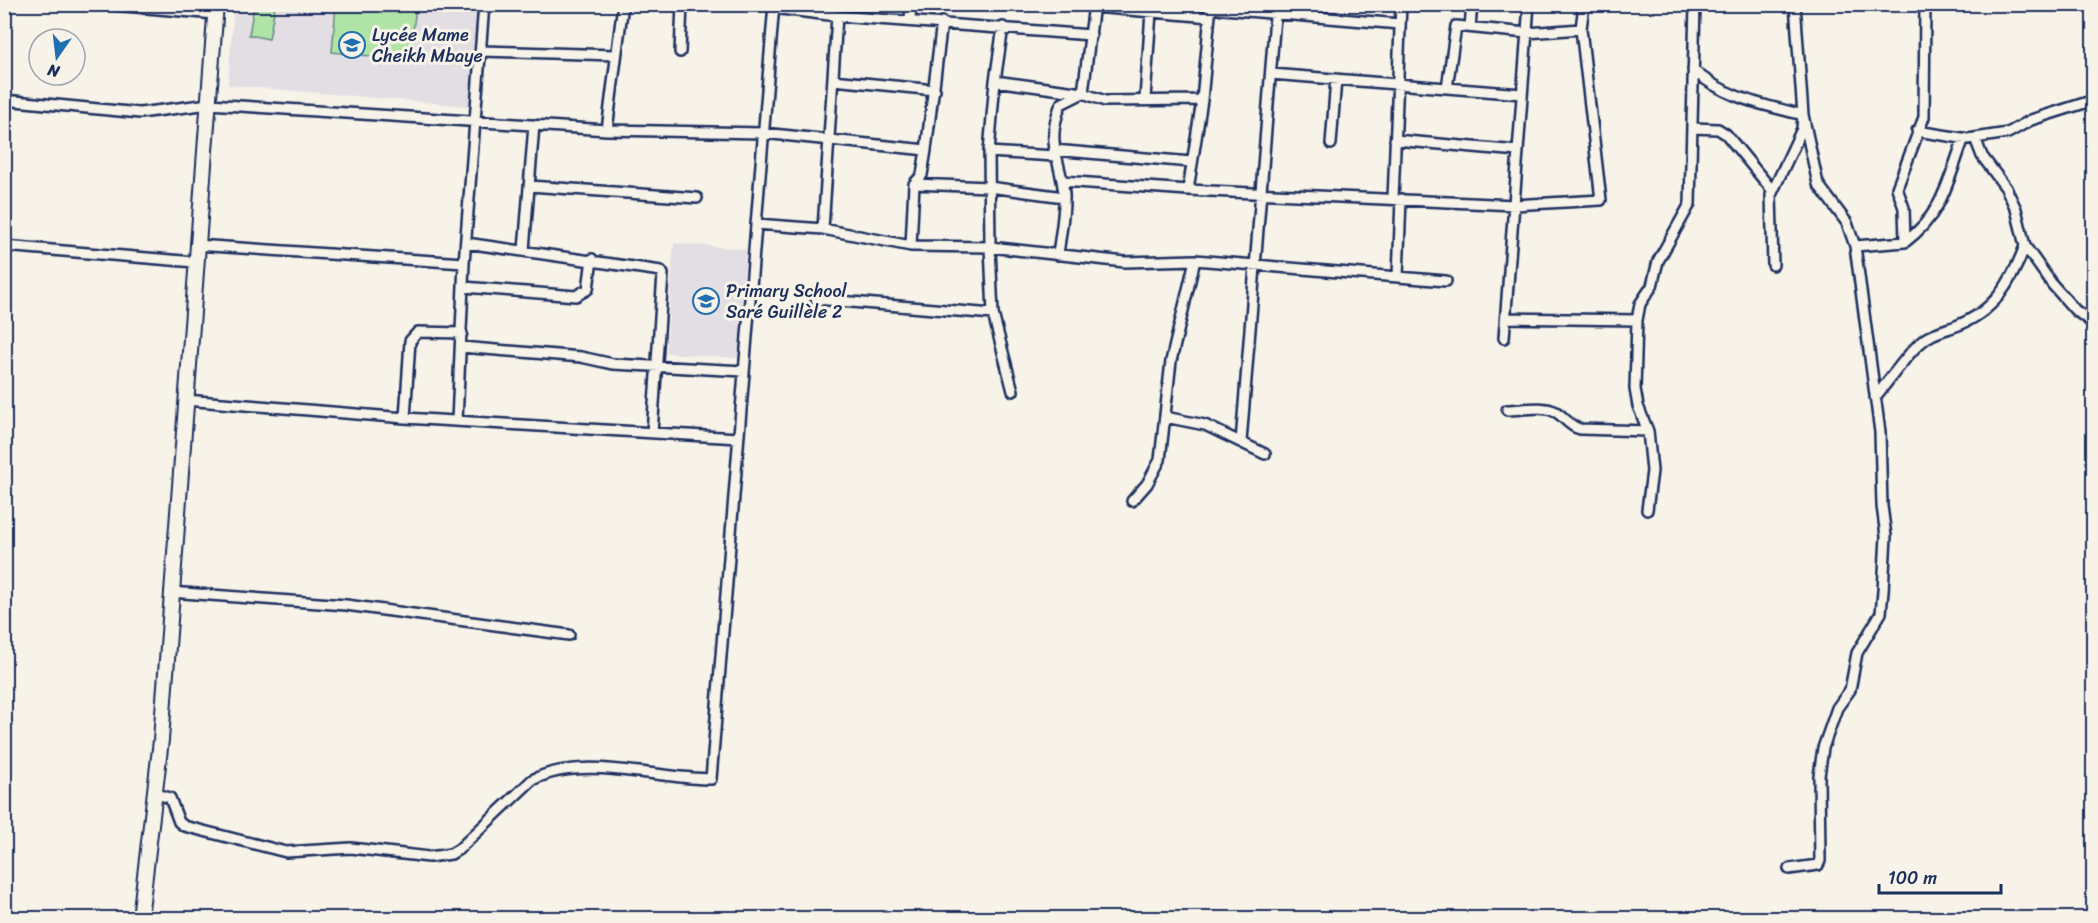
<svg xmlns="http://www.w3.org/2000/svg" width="2098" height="923" font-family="Sriracha,sans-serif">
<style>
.built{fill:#e3dde4}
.green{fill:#b0e4a6;stroke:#668a82;stroke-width:1.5}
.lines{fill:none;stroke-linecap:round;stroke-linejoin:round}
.street-casing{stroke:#1b2f5e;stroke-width:14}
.secondary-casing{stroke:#1b2f5e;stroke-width:18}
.street{stroke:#f7f3e8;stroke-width:9}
.secondary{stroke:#f7f3e8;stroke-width:14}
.labels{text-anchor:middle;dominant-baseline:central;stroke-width:6;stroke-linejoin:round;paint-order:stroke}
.poi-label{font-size:18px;fill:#1b2f5e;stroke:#f7f3e8;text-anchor:start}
</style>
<rect width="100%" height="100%" fill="#f7f3e8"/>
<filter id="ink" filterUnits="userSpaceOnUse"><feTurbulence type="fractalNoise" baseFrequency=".0167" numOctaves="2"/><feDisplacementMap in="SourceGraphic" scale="12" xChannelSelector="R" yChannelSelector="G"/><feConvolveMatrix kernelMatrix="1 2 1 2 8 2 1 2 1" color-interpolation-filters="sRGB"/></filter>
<g filter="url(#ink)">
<path class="built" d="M234,5H477L469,106L228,85Z
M674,243L746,249L738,358L666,353Z"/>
<path class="green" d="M254,5L275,6L269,39L249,35Z
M336,5H416L410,60L332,52Z"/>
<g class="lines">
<defs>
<path id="street" d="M102,4L215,14
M1094,7L1210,17
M773,8L837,16L1091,35
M1211,8L1400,24
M910,20L911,4
M1003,27L995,81L989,152L990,247L993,314L1013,391
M1470,27L1472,4
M481,51L615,55
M680,52L682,4
M1693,70C1727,99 1762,104 1803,115L1818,184L1847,223L1855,246
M1271,74L1522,94
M833,80L935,90
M995,81L1083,93L1105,101L1202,100
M1447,88L1456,26L1527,33L1581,29
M1145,99L1151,12
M4,100L140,113L209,104L607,130L763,133L926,150L942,22
M1693,128L1718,129L1726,134L1772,190
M607,130L623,4
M1917,131L1968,139L2008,133L2031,120L2094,100
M1975,138L1982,156L2006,188L2016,209L2025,246L2052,284L2075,310L2094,324
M1395,140L1518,151
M1331,144L1336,79
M1054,150L1191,162
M989,152L1055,156
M1062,181L1188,190L1514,205L1601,200L1581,29L1584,4
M914,184L989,187L1064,197
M530,186L697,198
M1188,190L1202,100L1211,4
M1393,199L1401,4
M756,224L823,229L911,246L990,247L1125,262L1195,260L1446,281
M823,229L837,16
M1905,242C1943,214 1948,180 1964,138
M466,243L661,271L663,274L652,433
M196,245L464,263
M4,246L195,262
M911,246L914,184L922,175L926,150
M524,250L534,125
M1058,255C1060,236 1065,214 1064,194C1060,155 1045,145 1061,104L1083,93L1094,4
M1773,265L1771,195L1802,129L1803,115L1795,4
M1398,277L1401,199
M464,287L576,296L588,289L592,259
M816,299L993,314
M1506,318L1637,320L1635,389L1638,406L1648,431L1652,471L1647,510
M1637,320L1640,304L1652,286L1658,261L1690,204L1695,4
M1504,338L1529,4
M461,347L581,357L613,364L744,371
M1875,397C1890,380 1903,359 1919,344C1930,333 1942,331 1956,326C1994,312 2011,283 2025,246
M185,400L405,418L738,438
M1507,410C1521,410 1543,405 1556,412C1565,417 1568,426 1580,429L1648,431
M1165,417L1205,425L1265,454
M405,418L410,341L418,332L462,333
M457,421L464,263L484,4
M1241,442L1276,4
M1132,501L1147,484L1160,460L1171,361L1195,260
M170,592L346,605L569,635
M156,794L170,798L179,822L184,826L286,852L351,848L429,857L451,854L459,849L532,780C583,754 656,779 711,779L774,4
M1789,869L1818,865L1820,861L1819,776L1823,748L1837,708L1850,690L1857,653L1881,613L1883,591L1886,536L1882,506L1880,432L1855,246L1905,242L1904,208L1897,188L1924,117L1925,4"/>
<path id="secondary" d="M140,918L161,740L216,4"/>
</defs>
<use href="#street" class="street-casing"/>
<use href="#secondary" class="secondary-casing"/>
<use href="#street" class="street"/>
<use href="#secondary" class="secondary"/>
</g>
</g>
<defs>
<symbol id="school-ring" viewBox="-11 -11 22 22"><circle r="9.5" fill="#f7f3e8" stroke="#1f6fb2" stroke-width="1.5"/><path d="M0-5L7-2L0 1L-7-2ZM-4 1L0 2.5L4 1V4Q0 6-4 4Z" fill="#1f6fb2"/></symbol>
</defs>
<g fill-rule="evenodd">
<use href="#school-ring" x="337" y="30" width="30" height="30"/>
<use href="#school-ring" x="691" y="286" width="30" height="30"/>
</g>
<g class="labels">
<g class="poi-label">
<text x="372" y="35">Lycée Mame<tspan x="372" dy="21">Cheikh Mbaye</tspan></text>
<text x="726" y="291">Primary School<tspan x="726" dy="21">Saré Guillèle 2</tspan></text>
</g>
</g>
<rect width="2098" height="923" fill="none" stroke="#f7f3e8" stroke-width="24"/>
<rect x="12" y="12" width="2074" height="899" fill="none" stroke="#1b2f5e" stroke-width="2" filter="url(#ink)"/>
<g transform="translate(57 57) rotate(194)"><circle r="28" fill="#f7f3e8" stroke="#9fa5b1" stroke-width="1.5"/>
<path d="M0-4.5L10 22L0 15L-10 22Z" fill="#1f6fb2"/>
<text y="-9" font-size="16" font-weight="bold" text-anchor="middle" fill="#1b2f5e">N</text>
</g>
<path d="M1879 884v9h122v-9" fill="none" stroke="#1b2f5e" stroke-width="3"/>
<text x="1888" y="884" font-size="18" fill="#1b2f5e" stroke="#f7f3e8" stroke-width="4.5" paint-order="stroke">100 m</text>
</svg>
